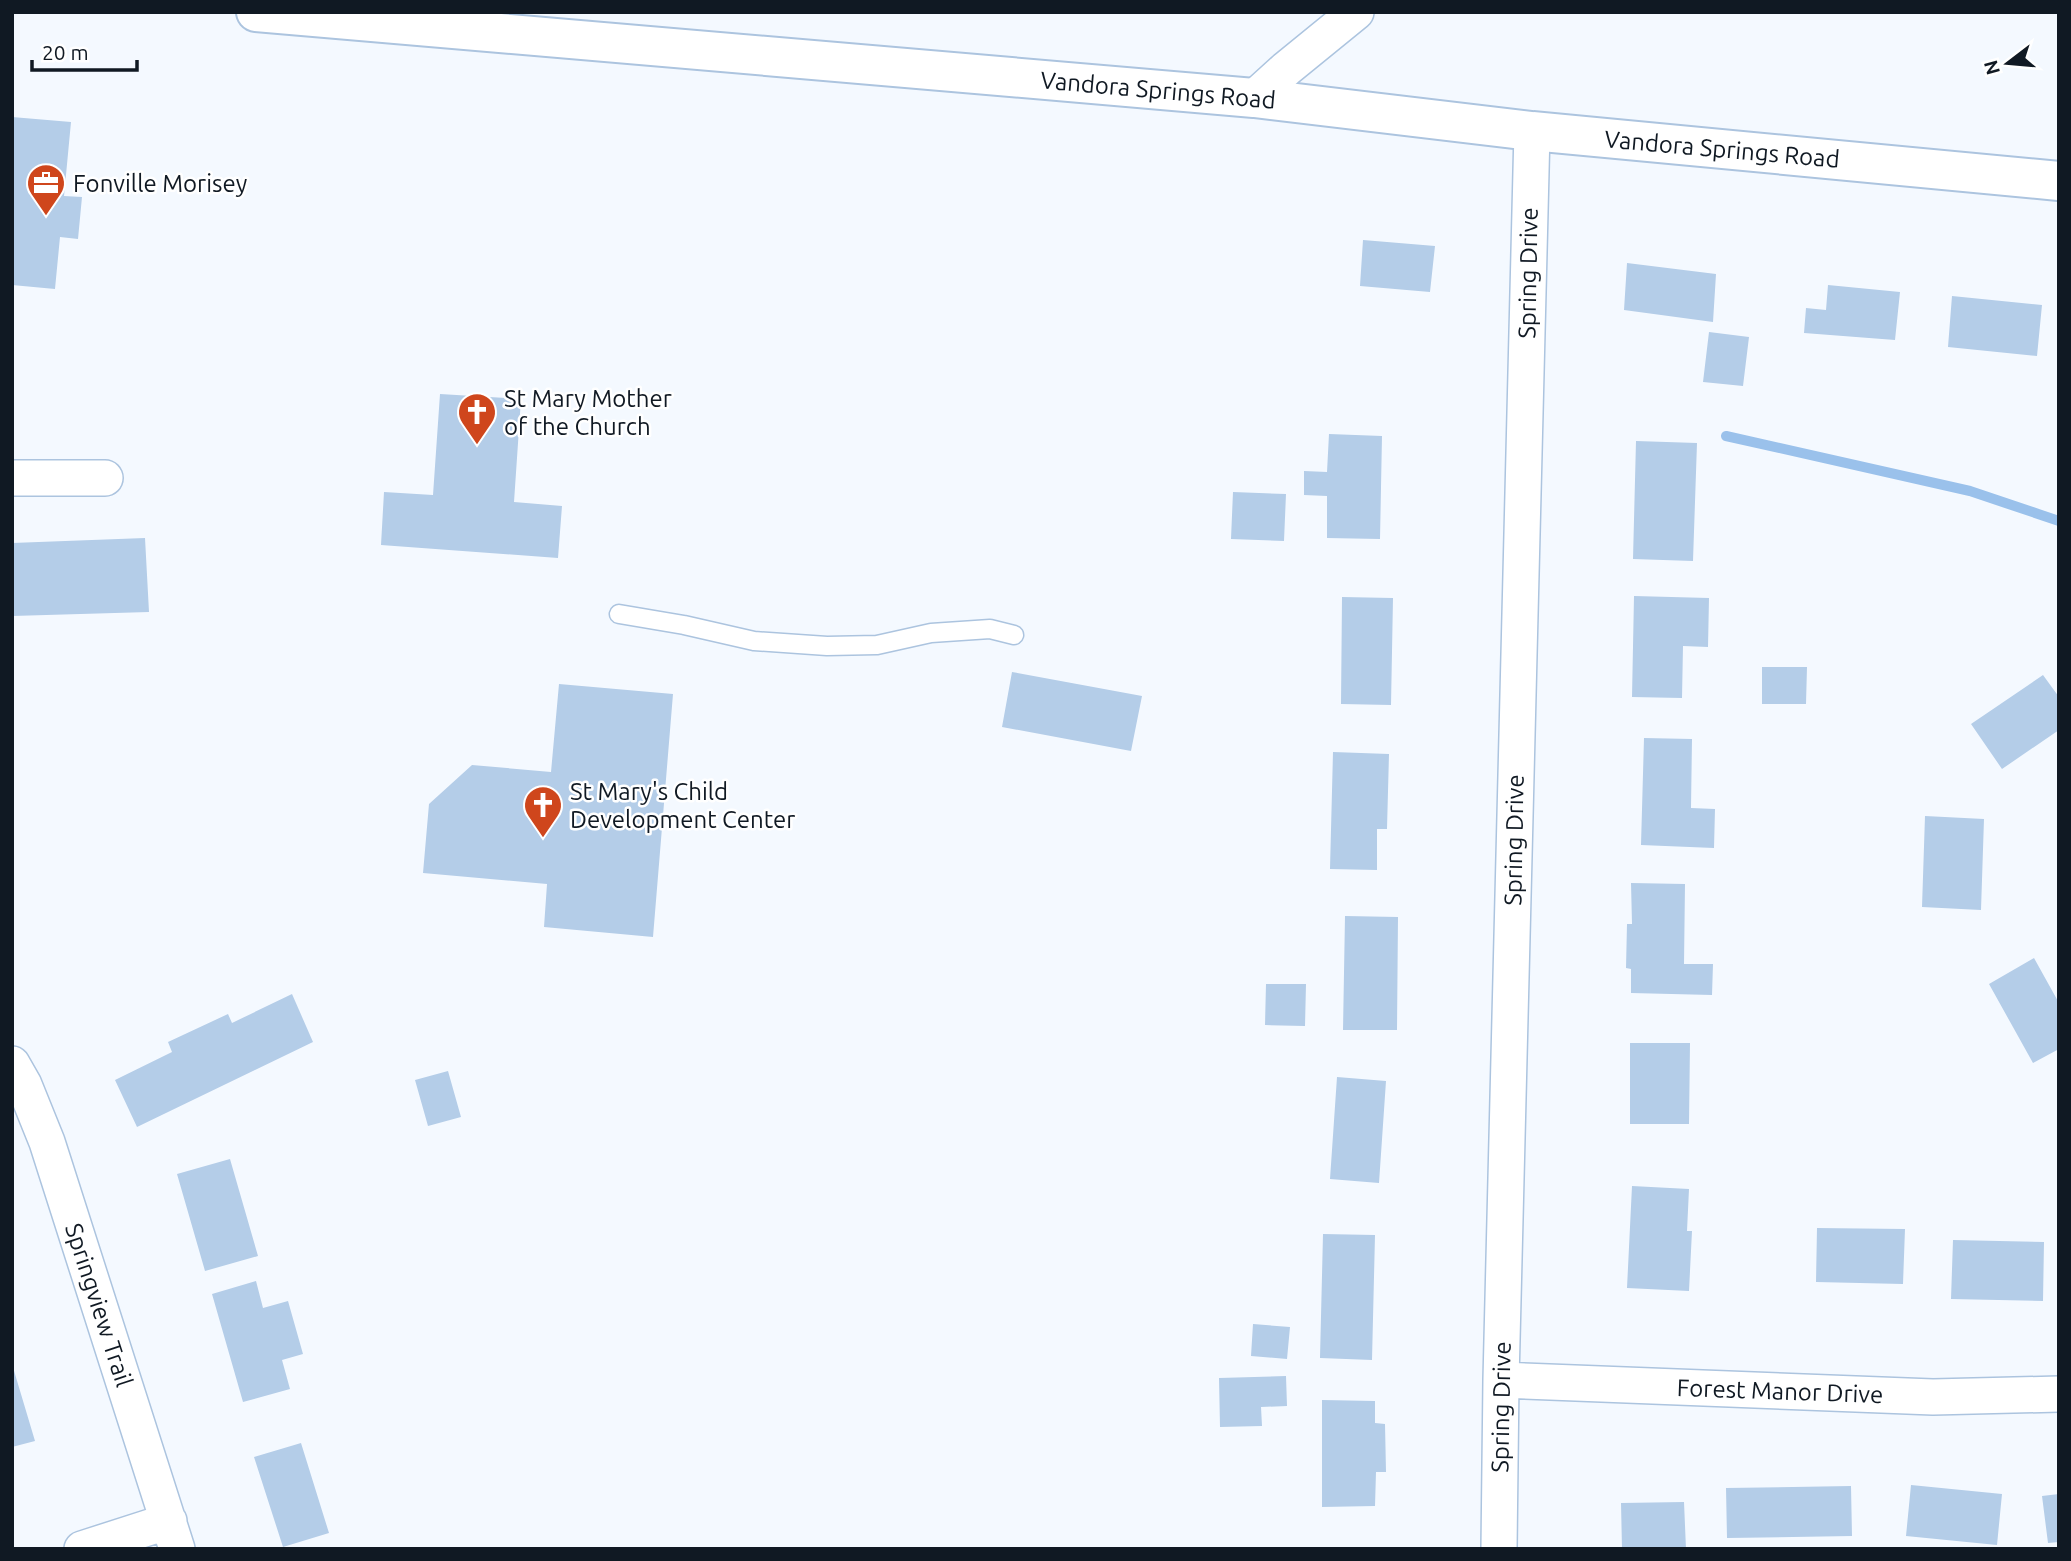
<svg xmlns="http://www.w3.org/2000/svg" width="2071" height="1561" font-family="Ubuntu,sans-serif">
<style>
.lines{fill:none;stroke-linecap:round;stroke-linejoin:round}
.stream{stroke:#9ac1eb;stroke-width:10}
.building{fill:#b4cde8}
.lane-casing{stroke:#acc4df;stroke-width:21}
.street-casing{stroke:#acc4df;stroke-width:38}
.secondary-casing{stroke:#acc4df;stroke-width:42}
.lane{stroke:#fff;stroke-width:18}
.street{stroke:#fff;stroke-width:35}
.secondary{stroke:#fff;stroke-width:38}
.labels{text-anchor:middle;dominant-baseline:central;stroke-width:5;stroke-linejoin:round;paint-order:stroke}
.street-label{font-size:24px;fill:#101923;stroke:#fff}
.poi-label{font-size:24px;fill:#101923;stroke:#fff;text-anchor:start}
</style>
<rect width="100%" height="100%" fill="#f4f9ff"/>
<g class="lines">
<path class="stream" d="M1726,436L1970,491L2059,521"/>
</g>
<path class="building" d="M12,117L71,122L64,196L82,197L78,239L60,237L55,289L12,285Z
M1363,240L1435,246L1430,292L1360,286Z
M1627,263L1716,274L1713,322L1624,310Z
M1828,285L1900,292L1895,340L1804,333L1806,308L1826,310Z
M1952,296L2042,305L2037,356L1948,347Z
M1709,332L1749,337L1743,386L1703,382Z
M440,394L521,399L514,502L562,506L558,558L381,545L384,492L433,495Z
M1329,434L1382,436L1380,539L1327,538V496L1304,495V471L1327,472Z
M1636,441L1697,443L1693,561L1633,559Z
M1233,492L1286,494L1284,541L1231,539Z
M145,538L149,612L12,616V543Z
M1634,596L1709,598L1708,647L1683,646L1682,698L1632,697Z
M1342,597L1393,598L1391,705L1341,704Z
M1762,667H1807L1806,704H1762Z
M1012,672L1142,696L1131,751L1002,727Z
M2043,675L2059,697V730L2002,769L1971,724Z
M559,684L673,694L653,937L544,927L547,884L423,873L429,804L472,765L551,772Z
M1644,738L1692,739L1691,808L1715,809L1714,848L1641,845Z
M1333,752L1389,754L1387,829H1377V870L1330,869Z
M1925,816L1984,819L1981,910L1922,907Z
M1631,883L1685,884L1684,964H1713L1712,995L1631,993V969L1626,968L1627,924H1632Z
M1345,916L1398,917L1397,1030H1343Z
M2034,958L2059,1003V1049L2033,1063L1989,984Z
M1266,984H1306L1305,1026L1265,1025Z
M292,994L313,1042L137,1127L115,1080L172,1052L168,1042L228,1014L232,1023Z
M1630,1043H1690L1689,1124H1630Z
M448,1071L461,1117L428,1126L415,1080Z
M1337,1077L1386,1081L1379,1183L1330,1179Z
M230,1159L258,1256L205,1271L177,1174Z
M1632,1186L1689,1189L1687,1231H1692L1689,1291L1627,1288Z
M1817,1228L1905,1229L1903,1284L1816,1282Z
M1323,1234L1375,1235L1372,1360L1320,1358Z
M1953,1240L2044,1242L2043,1301L1951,1299Z
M256,1281L263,1308L288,1301L303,1354L282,1360L290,1389L243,1402L212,1294Z
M1253,1324L1290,1327L1287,1359L1251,1356Z
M12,1364L35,1441L12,1447Z
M1286,1376L1287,1406L1261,1407L1262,1426L1220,1427L1219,1378Z
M1322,1400L1375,1401V1423L1385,1424L1386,1472H1376L1375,1506L1322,1507Z
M301,1443L329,1533L283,1547L254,1457Z
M1911,1485L2002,1494L1997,1545L1906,1536Z
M1851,1486L1852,1536L1727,1538L1726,1488Z
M2059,1494V1542L2048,1543L2042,1496Z
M1684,1502L1686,1549H1622L1621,1503Z"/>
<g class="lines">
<defs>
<path id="lane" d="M619,614L684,625L754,641L827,646L877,645L931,633L990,629L1014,635"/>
<path id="street" d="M1254,98L1286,69L1356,12
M12,478H105
M12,1064L24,1085L47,1142L177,1549
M1501,1380L1933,1397L2059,1394
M82,1549L169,1521
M1499,1549L1501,1380L1532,131"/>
<path id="secondary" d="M256,12L1254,98L1532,131L2059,181"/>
</defs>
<use href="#lane" class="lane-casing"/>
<use href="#street" class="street-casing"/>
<use href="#secondary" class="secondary-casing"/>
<use href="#lane" class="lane"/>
<use href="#street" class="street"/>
<use href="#secondary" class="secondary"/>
</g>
<defs>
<symbol id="office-pin" viewBox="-11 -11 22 30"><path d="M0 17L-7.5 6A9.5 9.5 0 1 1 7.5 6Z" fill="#cf461c" stroke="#fff"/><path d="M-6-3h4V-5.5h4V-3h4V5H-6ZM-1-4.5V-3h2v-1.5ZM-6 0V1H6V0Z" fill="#fff"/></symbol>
<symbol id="church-pin" viewBox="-11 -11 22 30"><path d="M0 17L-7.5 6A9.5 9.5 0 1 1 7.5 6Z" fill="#cf461c" stroke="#fff"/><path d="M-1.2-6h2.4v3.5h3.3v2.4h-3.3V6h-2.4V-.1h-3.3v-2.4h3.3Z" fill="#fff"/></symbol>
</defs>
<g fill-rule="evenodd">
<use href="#office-pin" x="24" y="161" width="44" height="60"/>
<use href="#church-pin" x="455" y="390" width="44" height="60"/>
<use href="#church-pin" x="521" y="783" width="44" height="60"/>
</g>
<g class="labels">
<g class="street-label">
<text transform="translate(1158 90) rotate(5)">Vandora Springs Road</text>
<text transform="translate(1722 149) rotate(5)">Vandora Springs Road</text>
<text transform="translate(1528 273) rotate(-89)">Spring Drive</text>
<text transform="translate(1514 840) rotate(-89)">Spring Drive</text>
<text transform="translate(99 1305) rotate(72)">Springview Trail</text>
<text transform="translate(1780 1391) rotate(2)">Forest Manor Drive</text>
<text transform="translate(1501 1407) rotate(-89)">Spring Drive</text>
</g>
<g class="poi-label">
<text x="73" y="183">Fonville Morisey</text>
<text x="504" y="398">St Mary Mother<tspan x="504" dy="28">of the Church</tspan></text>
<text x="570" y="791">St Mary's Child<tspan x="570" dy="28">Development Center</tspan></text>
</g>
</g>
<rect width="2071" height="1561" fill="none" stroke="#101923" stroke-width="28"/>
<g transform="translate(2008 63) rotate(254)" stroke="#ffffff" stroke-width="5" paint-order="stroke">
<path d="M0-5L12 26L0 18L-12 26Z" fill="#101923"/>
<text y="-10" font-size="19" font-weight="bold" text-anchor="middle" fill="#101923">N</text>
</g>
<path d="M32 60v10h105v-10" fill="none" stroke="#101923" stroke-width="3.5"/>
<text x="42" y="60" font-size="21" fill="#101923" stroke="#ffffff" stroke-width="5" paint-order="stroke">20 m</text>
</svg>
